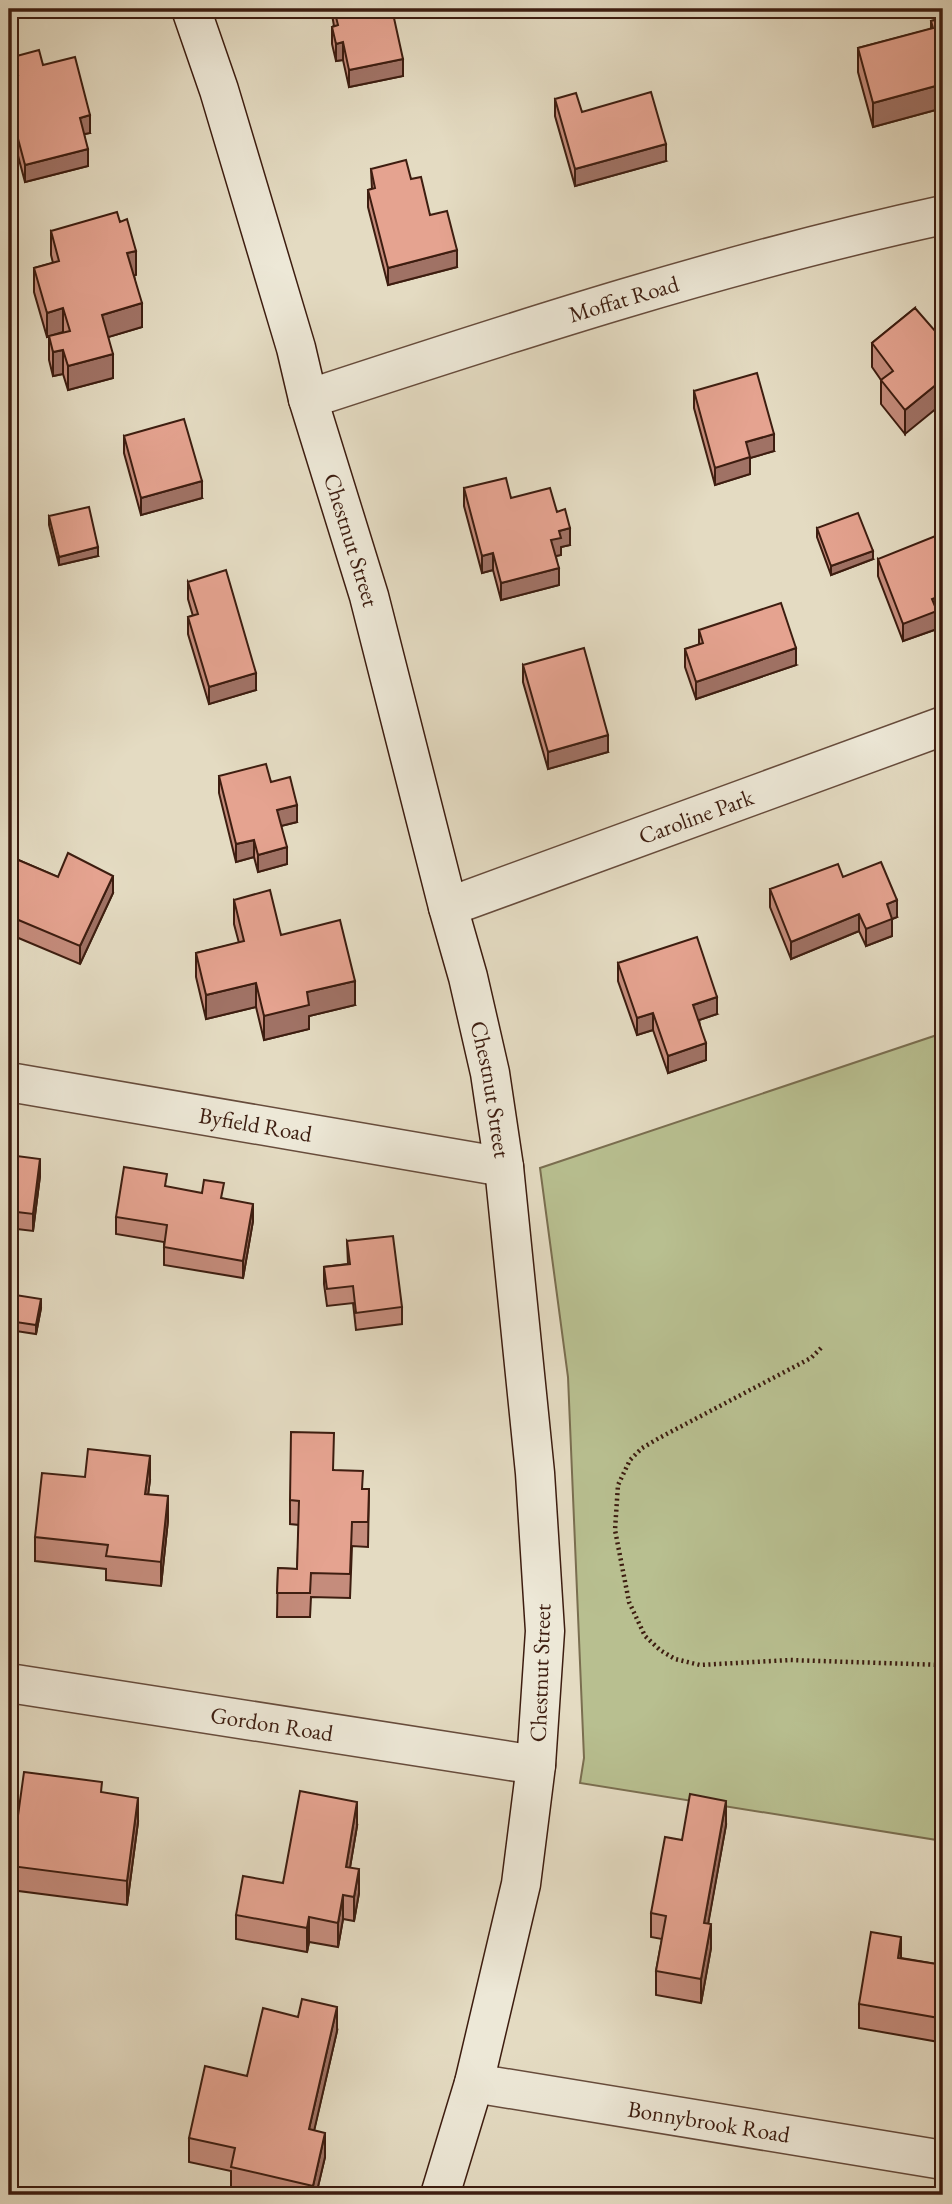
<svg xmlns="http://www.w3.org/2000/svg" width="952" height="2204" font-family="'EB Garamond',serif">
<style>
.green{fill:#b8bf90;stroke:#7a6e50;stroke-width:2}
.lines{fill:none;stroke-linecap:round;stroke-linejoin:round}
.street-casing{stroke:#674c3c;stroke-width:41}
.secondary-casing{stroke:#3d1d10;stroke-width:41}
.path{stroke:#3d1d10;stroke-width:4.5;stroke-dasharray:2 3.5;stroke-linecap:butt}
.street{stroke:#ede8d7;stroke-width:38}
.secondary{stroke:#ede8d7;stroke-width:38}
.wall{fill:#c58c7c;stroke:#3d1d10;stroke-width:2}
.shaded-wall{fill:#a07265;stroke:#3d1d10;stroke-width:2}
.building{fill:#e5a390;stroke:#3d1d10;stroke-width:2}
.labels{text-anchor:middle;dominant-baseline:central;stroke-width:7;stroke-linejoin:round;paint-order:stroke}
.street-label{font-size:23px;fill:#3d1d10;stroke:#ede8d7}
</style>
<rect width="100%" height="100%" fill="#e4dbc2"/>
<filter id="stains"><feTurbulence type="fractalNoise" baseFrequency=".00286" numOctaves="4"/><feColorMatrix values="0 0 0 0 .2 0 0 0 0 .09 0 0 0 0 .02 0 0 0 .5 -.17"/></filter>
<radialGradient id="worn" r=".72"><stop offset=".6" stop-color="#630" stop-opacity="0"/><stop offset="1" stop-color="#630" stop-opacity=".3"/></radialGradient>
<path class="green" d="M943,1033V1841L580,1783L584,1758L568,1377L540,1168Z"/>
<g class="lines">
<defs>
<g id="street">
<path id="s1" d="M308,399C518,330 727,262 943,215"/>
<path id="s2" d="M448,907L943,726"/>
<path id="s3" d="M9,1082L504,1167"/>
<path id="s4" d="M9,1683L536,1765"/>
<path id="s5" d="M474,2083L943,2160"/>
</g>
<g id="secondary">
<path id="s6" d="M191,9L219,90L296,348L308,399L369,596L448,907L468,977L490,1073L504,1167L535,1473L545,1631L536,1765L521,1884L474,2083L440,2195"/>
</g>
</defs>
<use href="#street" class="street-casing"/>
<use href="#secondary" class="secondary-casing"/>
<path class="path" d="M821,1348L811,1358L661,1437L642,1448L630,1460L618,1485L615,1530L629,1602L645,1636L660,1650L675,1659L700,1665L790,1660L943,1665"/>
<use href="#street" class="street"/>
<use href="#secondary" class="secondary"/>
</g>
<path class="wall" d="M331,9H392L403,76L349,87L343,60L336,61L332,44V27L334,26Z
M943,18V108L873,127L858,72V48L931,29V21Z
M13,57L43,65L90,133L84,134L88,166L25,182L9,122V77L14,76Z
M555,99L582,112L666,161L575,186L555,116Z
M371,169L411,179L457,267L388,285L368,207V190L372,189Z
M51,231L136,275H134L142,327L108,337L113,378L68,390L63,374L53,376L49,360V336L63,332L47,337L34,292V268L53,263L51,255Z
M915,308L905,434L881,404V380L872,367V343Z
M694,391L774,451L750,458V474L715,485L694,408Z
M124,436L202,498L141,515L124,453Z
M464,488L511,498L557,512L570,545L561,547V555L556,556L559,585L501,600L493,570L482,573L464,506Z
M49,516L98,556L59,565L49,525Z
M817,528L873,559L831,575L817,537Z
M878,559L937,614V629L903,641L878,576Z
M188,582L256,690L209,704L188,634V617L193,616L188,599Z
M699,630L796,665L696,699L685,667V649L699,645Z
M523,665L608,752L548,769L523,682Z
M219,776L271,782L297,822L281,826L287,864L258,872L254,857L236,862L219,793Z
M943,838V868L941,863V839Z
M9,856L58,877L113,893L80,964L9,934Z
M843,877L897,917L892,919V936L866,946L859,931L791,959L770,907V889Z
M234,900L281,935L355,1005L309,1016V1029L264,1040L256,1007L206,1019L196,977V953L239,943L234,924Z
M618,963L717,1014L699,1020L706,1060L668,1073L653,1030L637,1035L618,981Z
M9,1155L40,1176L33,1231L9,1228Z
M167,1187L224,1199L253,1221L243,1278L164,1265V1242L116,1234V1217Z
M347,1241L402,1307V1324L356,1330L353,1303L327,1306L324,1284V1267L348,1264Z
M9,1294L41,1308L36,1334L9,1330Z
M334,1470L363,1489H369L368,1547L352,1546L350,1598L311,1597L310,1617H277L278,1568L297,1569L299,1525L290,1524V1500Z
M85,1477L150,1480L148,1494L168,1520L161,1586L106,1580V1569L35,1561V1537Z
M138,1822L127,1905L11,1890V1866Z
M726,1825L708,1923L711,1948L701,2003L656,1995V1971L662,1939L651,1937V1913L682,1840Z
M357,1826L350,1867L359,1893L354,1921L343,1919L338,1947L309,1942L307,1952L236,1939V1915L283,1883Z
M901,1958L943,1965V2033L941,2032L939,2042L859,2028V2004Z
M337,2031L314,2130L325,2157L316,2195H249L231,2191V2171L189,2162V2138Z"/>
<path class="shaded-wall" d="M343,42V60L336,61V44Z
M403,59V76L349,87V70Z
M943,84V108L873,127V103Z
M90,115V133L80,135V118Z
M666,144V161L575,186V169Z
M88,149V166L25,182V165Z
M457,250V267L388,285V268Z
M136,251V275L127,277V253Z
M142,303V327L102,339V315Z
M63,308V332L47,337V313Z
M63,350V374L53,376V352Z
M113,354V378L68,390V366Z
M943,379V403L905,434V410Z
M774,434V451L750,458V474L715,485V468L746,442Z
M202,481V498L141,515V498Z
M570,528V545L561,547V555L551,557V540L559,531Z
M98,547V556L59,565V557Z
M873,551V559L831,575V566Z
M493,553V570L482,573V556Z
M559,568V585L501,600V583Z
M943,595V612L937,614V629L903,641V624L932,599Z
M796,648V665L696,699V682Z
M256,673V690L209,704V687Z
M608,735V752L548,769V752Z
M10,804V821L9,822V805Z
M297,805V822L277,827V810Z
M254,840V857L236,862V844Z
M287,847V864L258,872V855Z
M113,876V893L80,964V946Z
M897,900V917L892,919V936L866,946V929L887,904Z
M859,914V931L791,959V942Z
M355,981V1005L309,1016V1029L264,1040V1016L307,992Z
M256,983V1007L206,1019V995Z
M717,997V1014L693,1022V1005Z
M653,1013V1030L637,1035V1018Z
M706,1043V1060L668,1073V1056Z
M40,1159V1176L33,1231V1214Z
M253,1204V1221L243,1278V1261Z
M41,1299V1308L36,1334V1325Z
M150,1456V1480L145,1518V1494Z
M168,1496V1520L161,1586V1562Z
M138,1798V1822L127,1905V1881Z
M726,1801V1825L704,1947V1923Z
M357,1802V1826L346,1891V1867Z
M359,1869V1893L354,1921V1897Z
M343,1895V1919L338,1947V1923Z
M309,1917V1942L307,1952V1928Z
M711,1924V1948L701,2003V1979Z
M901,1937V1961L898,1958Z
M337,2007V2031L309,2153V2129Z
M941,2008V2032L939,2042V2018Z
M325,2133V2157L316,2195H313V2186Z"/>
<path class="building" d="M334,9H392L403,59L349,70L343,42L336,44L332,27L338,25Z
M943,18V84L873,103L858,48L933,28L931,21Z
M39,50L43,65L75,57L90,115L80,118L88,149L25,165L9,105V77L18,75L13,57Z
M651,92L666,144L575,169L555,99L576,93L582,112Z
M406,160L411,179L421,177L430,215L447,211L457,250L388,268L368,190L375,188L371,169Z
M117,212L120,222L127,219L136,251L127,253L142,303L102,315L113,354L68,366L63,350L53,352L49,336L70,331L63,308L47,313L34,268L59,261L51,231Z
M915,308L935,331L943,325V379L905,410L881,380L893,371L872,343Z
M757,373L774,434L746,442L750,457L715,468L694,391Z
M184,419L202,481L141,498L124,436Z
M506,478L511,498L550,488L557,512L565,509L570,528L559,531L561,538L551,540L559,568L501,583L493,553L482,556L464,488Z
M89,507L98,547L59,557L49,516Z
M858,513L873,551L831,566L817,528Z
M943,533V595L932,599L937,611L903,624L878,559Z
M226,570L256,673L209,687L188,617L198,614L188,582Z
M781,603L796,648L696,682L685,649L703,643L699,630Z
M584,648L608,735L548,752L523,665Z
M266,764L271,782L290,777L297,805L277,810L287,847L258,855L254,840L236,844L219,776Z
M68,853L113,876L80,946L9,916V856L58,877Z
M881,862L897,900L887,904L892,919L866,929L859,914L791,942L770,889L838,864L843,877Z
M270,890L281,935L340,920L355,981L307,992L309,1005L264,1016L256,983L206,995L196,953L244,941L234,900Z
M697,937L717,997L693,1005L706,1043L668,1056L653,1013L637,1018L618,963Z
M9,1155L40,1159L33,1214L9,1211Z
M124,1167L167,1174L165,1186L202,1193L204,1180L224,1183L221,1198L253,1204L243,1261L164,1247L167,1225L116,1217Z
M393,1236L402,1307L356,1313L353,1286L327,1289L324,1267L350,1264L347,1241Z
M9,1294L41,1299L36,1325L9,1321Z
M291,1432L334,1433L333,1470L363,1471L362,1489H369L368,1522H352L350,1574L311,1573L310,1593H277L278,1568L297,1569L299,1501L290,1500Z
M88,1449L150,1456L145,1494L168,1496L161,1562L106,1556L108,1545L35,1537L42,1473L85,1477Z
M24,1772L102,1782L101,1792L138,1798L127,1881L11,1866Z
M300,1791L357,1802L346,1867L359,1869L354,1897L343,1895L338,1923L309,1917L307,1928L236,1915L243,1876L283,1883Z
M690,1794L726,1801L704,1923L711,1924L701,1979L656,1971L666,1916L651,1913L665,1837L682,1840Z
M871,1932L901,1937L898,1958L943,1965V2009L941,2008L939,2018L859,2004Z
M302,1999L337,2007L309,2129L325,2133L313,2186L231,2167L235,2148L189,2138L205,2066L247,2076L263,2008L298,2017Z"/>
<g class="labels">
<g class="street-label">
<text stroke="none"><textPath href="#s1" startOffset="331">Moffat Road</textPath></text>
<text stroke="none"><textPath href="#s6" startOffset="555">Chestnut Street</textPath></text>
<text stroke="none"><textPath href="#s2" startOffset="264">Caroline Park</textPath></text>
<text stroke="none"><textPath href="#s6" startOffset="1122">Chestnut Street</textPath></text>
<text stroke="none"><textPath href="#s3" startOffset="250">Byfield Road</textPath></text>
<text transform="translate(540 1673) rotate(-88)">Chestnut Street</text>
<text stroke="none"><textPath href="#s4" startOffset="266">Gordon Road</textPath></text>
<text stroke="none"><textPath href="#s5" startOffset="238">Bonnybrook Road</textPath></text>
</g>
</g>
<rect width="952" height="2204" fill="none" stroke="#e4dbc2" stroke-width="35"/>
<rect x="10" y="10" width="931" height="2183" fill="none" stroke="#3d1d10" stroke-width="3.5"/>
<rect x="18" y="18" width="917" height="2169" fill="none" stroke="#3d1d10" stroke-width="2"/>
<rect width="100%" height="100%" filter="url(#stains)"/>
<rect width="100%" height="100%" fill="url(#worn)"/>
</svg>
